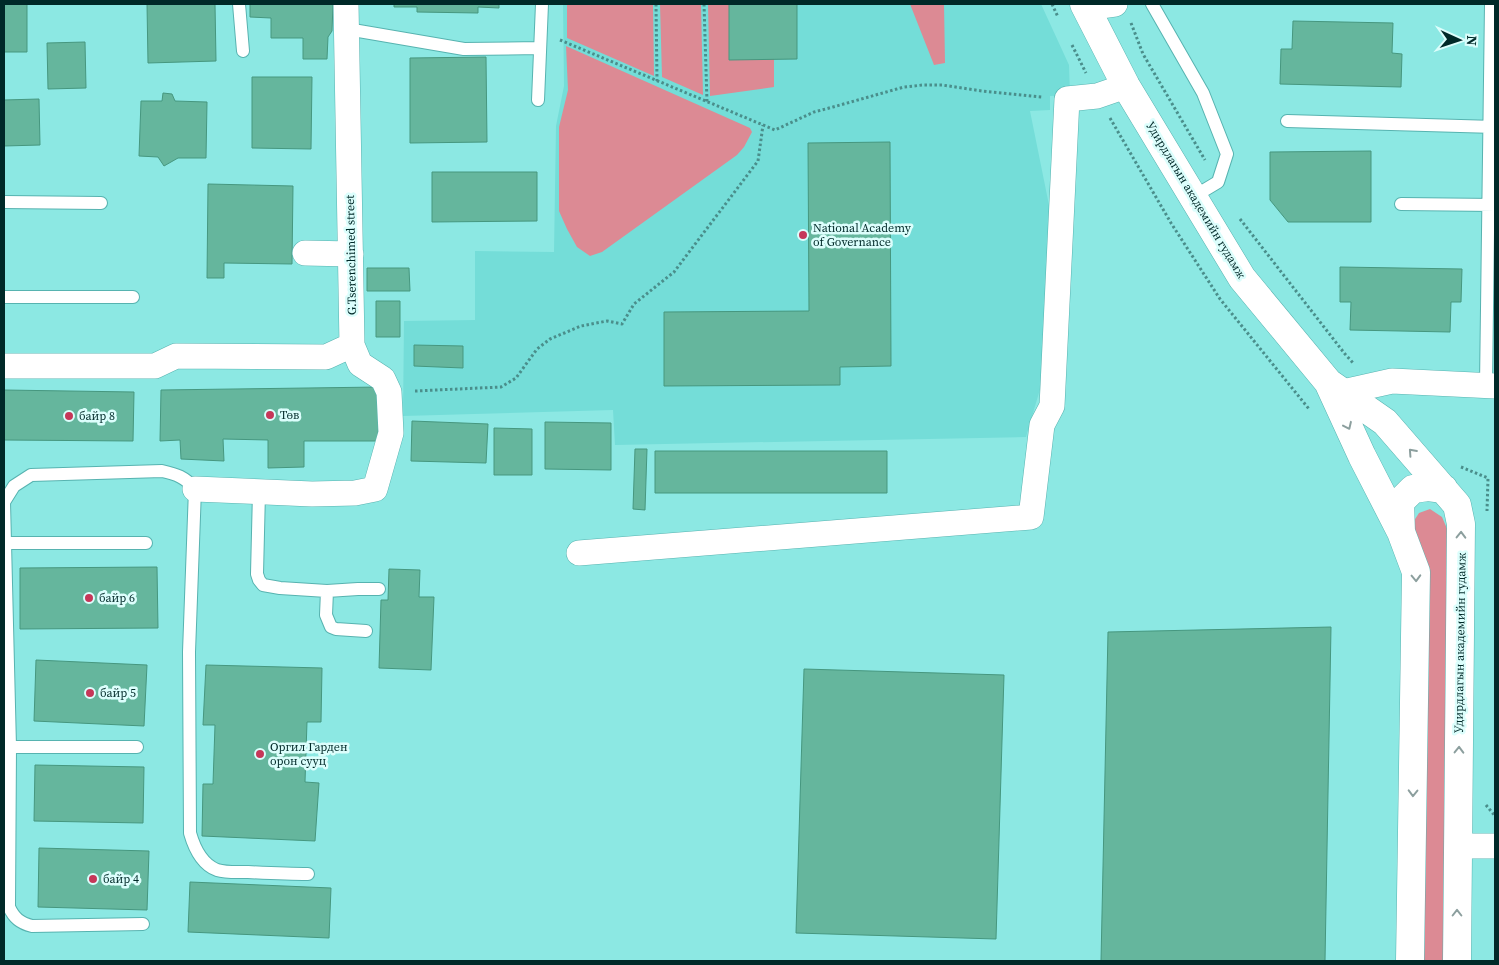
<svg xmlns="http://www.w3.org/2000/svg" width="1499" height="965" font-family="'Source Serif 4',serif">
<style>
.built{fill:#74ddd8}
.green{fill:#dc8a94}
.building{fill:#65b69d;stroke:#46977f}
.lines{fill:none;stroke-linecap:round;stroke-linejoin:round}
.service-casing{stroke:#57b3b0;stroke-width:14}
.minor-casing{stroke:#57b3b0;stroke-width:26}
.secondary-casing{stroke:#57b3b0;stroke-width:29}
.path{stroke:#4a8e8b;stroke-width:3;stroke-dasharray:2.5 2.5;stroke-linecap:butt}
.service{stroke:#fff;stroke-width:12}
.minor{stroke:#fff;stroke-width:25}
.secondary{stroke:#fff;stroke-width:28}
.oneway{stroke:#8c9f9e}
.poi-dot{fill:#c63759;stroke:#dcfefc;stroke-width:2}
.labels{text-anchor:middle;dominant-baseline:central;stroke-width:5;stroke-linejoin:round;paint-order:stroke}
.street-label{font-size:12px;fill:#002928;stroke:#dcfefc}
.poi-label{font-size:12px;fill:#002928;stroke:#dcfefc;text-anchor:start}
</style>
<rect width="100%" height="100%" fill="#8ce8e3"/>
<path class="built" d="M563,4H1041L1069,65L1070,95L1050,96V110L1030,111L1052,220L1043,379L1026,437L615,445L613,410L403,416L404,321L475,320V251L554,252L556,126L564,86Z"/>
<path class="green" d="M567,4H653L654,76L567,38Z
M660,4H701L703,95L662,77Z
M708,4H729V59H774V87L710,96Z
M910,4H944L945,63L934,65Z
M566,46L750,128L752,132L744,147L737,155L602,252L590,256L577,247L567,229L559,211V127L568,90Z
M1430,509L1442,517L1448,531L1446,961H1424L1429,587L1410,527L1419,513Z"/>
<path class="building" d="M4,4H27V52H4Z
M147,4H215L216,61L148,63Z
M250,4H333L332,31L328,37L327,59H303V38H271V18L250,17Z
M394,4H499V8L478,7V13L417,12V7H394Z
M729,4H797V59L729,60Z
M1293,21L1393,23L1392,53L1402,54L1401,87L1280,84L1281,49H1292Z
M85,42L86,88L48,89L47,43Z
M486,57L487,142L410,143V58Z
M252,77H312L311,149L252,148Z
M163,93L172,94L175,101L207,102L206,158H178L164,166L158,157L139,156L141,101H162Z
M39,99L40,145L4,146V100Z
M890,142L891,366L840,367V385L664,386V312L809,311L808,143Z
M1371,151V222H1288L1270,200V152Z
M432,172H537V221L432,222Z
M208,184L293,186L292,264L224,263V278H207Z
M1340,267L1462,269L1461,302H1451L1450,332L1350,330L1351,302H1340Z
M367,268H409L410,291H367Z
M376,301H400V337H376Z
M414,345L463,346V368L414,366Z
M380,387L378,441H304V467L268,468V440L223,439L224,461L181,459L180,440L160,441L161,390Z
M4,390L134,392L133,441L4,440Z
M412,421L488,424L486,463L411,461Z
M545,422L611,423V470L545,469Z
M494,428L532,429V475H494Z
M635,449H647L645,510L633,509Z
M655,451H887V493H655Z
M157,567L158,628L20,629V568Z
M389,569L420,570L419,597H434L431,670L379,668L381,600H388Z
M1331,627L1325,961H1101L1108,632Z
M36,660L147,665L144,726L34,721Z
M206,665L322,668L321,722H307L305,782L319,783L315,841L202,836L203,784H213L215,725H203Z
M804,669L1004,675L996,939L796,933Z
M35,765L144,767L143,823L34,821Z
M39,848L149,851L147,910L38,907Z
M190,882L331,888L329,938L188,932Z"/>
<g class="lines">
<defs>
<path id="service" d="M239,4L243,51
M1152,4L1203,93L1227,154L1218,182L1193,197
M347,29L464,49L540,48
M538,100L542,4
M1287,121L1495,127
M4,202L101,203
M1401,204L1495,205
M4,297H133
M1486,385L1491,4
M259,492L257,574L259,580L263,585L280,588L327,591L358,589H379
M5,543H146
M327,591L326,615L331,627L336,629L366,631
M4,747H137
M143,924L32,926C20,923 14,918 9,907L10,747L4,502L14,486L31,475L162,471C176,474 185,477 195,489L189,652L190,833C194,847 201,864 217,870C227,873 238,872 248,872C268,873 288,874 308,874"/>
<path id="minor" d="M1086,8L1115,4
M305,253L351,254
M4,366H155L176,356L326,357L352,345
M1343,392L1392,381L1495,386
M195,489L312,494L355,493L375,489L391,433L389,392L383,379L360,364L352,345L346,4
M579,553L1031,517L1042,425L1052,406L1067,99L1097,96L1126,86
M1458,846H1495"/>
<path id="secondary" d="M1084,4L1126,86L1242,278L1328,382L1362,456L1401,532L1416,572L1410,961
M1329,383L1385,422L1457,505L1461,524L1457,961
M1401,532L1400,502L1413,489L1428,487L1444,489"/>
</defs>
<use href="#service" class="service-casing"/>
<use href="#minor" class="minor-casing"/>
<use href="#secondary" class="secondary-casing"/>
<path class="path" d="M656,4L657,81
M704,4L707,102
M1052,4L1058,17
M1131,23L1143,54L1205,160
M560,40L775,130L814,112L833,107L904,87L923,85H942L982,91L1042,97
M1072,45L1086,73
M1110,118L1171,223L1220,299L1309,409
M1240,219L1345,354L1354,364
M415,391L501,387L516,378L537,349L550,339L581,326L607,321L622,324L634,304L674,272L758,161L763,125
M1461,467L1488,478L1487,511
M1486,805L1495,816"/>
<use href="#service" class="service"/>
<use href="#minor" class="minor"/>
<use href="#secondary" class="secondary"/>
</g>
<defs><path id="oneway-chevron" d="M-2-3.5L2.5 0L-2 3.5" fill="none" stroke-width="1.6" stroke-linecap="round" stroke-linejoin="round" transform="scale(1.25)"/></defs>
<g class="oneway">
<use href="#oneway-chevron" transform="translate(1348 426) rotate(65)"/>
<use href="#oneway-chevron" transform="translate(1412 452) rotate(-132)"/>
<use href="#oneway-chevron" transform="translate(1461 535) rotate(-89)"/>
<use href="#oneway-chevron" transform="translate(1416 578) rotate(88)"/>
<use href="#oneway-chevron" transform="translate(1459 750) rotate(-89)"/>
<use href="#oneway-chevron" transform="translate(1413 793) rotate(91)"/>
<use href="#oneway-chevron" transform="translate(1457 913) rotate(-90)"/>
</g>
<g class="poi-dot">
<circle cx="803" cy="235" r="5"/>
<circle cx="270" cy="415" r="5"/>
<circle cx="69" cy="416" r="5"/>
<circle cx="89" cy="598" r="5"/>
<circle cx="90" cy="693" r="5"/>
<circle cx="260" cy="754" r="5"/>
<circle cx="93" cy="879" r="5"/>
</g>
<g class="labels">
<g class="street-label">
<text transform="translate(1196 200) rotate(59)">Удирдлагын академийн гудамж</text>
<text transform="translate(351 255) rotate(-91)">G.Tserenchimed street</text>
<text transform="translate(1460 643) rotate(-89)">Удирдлагын академийн гудамж</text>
</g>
<g class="poi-label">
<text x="813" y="228">National Academy<tspan x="813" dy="14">of Governance</tspan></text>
<text x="280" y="415">Төв</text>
<text x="79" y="416">байр 8</text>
<text x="99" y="598">байр 6</text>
<text x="100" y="693">байр 5</text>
<text x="270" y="747">Оргил Гарден<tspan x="270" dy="14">орон сууц</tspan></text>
<text x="103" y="879">байр 4</text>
</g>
</g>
<rect width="1499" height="965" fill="none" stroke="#002928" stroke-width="10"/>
<g transform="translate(1459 40) rotate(93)" stroke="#dcfefc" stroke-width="4" paint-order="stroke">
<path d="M0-4L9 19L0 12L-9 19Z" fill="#002928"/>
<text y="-8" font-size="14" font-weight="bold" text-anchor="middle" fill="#002928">N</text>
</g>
</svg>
